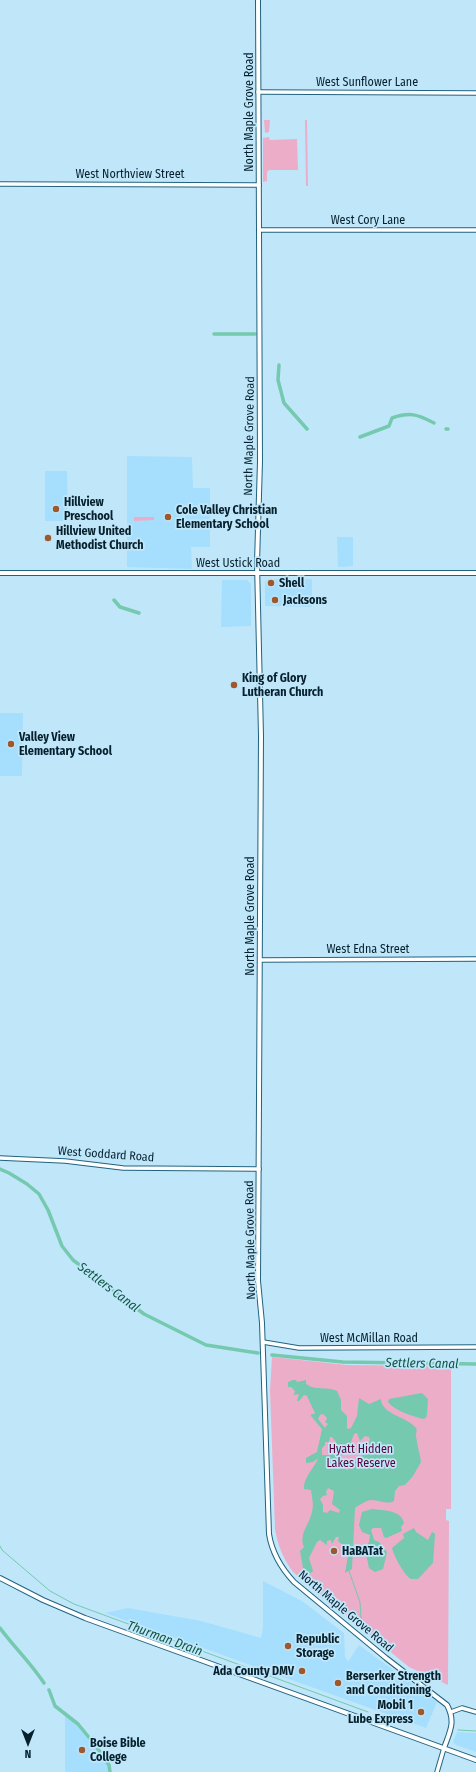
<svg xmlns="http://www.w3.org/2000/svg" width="476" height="1772" font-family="'Fira Sans Condensed',sans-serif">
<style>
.built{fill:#a5dffd}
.green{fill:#ecadc9}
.water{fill:#74c9ae;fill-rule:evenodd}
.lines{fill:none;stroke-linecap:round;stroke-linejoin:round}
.stream{stroke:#74c9ae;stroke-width:1}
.canal{stroke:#74c9ae;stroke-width:3.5}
.minor-casing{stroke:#21637f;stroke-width:5.5}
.major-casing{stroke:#21637f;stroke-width:6}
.minor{stroke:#fff;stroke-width:3.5}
.major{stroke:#fff;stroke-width:4}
.poi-dot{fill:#9e582d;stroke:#c0e6fa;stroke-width:1.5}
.labels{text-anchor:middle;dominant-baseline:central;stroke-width:3.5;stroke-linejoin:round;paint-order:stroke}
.street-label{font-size:12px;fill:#06212d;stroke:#c0e6fa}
.poi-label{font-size:12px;font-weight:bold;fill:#06212d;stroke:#c0e6fa;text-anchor:start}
.park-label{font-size:12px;fill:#590538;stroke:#c0e6fa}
.water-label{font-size:13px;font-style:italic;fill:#0d5542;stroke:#c0e6fa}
</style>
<rect width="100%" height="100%" fill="#c0e6fa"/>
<path class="built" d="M127,456L192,457L193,488H210V547H191L192,569L127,567Z
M45,471H67L68,521H45Z
M337,537H353V566L338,567Z
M268,579H312V607L265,606V582Z
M222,580H247L251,584V626L221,627Z
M0,713H23L22,776H0Z
M263,1581L302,1601L344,1633L345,1656L348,1662L359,1645L437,1702L426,1728L105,1613L128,1608L201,1621L261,1638L263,1628Z
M65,1714L88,1735L108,1765L109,1772H65Z
M457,1732L476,1733V1752L456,1745L453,1742Z"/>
<path class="green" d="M264,120H270L269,132L265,133Z
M305,120H307L308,186H306Z
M269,137L270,140L297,139L298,170H269L267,172V181L263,182V138Z
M134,517H154V520L134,521Z
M272,1357L347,1365L451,1366V1509H446V1520L449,1521L448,1685L409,1667L293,1572C283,1558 278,1546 275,1529L270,1390Z"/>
<path class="water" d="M293,1380H296L297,1382L306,1380V1384C314,1391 327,1386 337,1391L341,1400V1410L347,1416V1428L348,1429L351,1428L357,1416L359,1398L369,1404L381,1399C381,1414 407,1417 415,1427C418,1429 416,1432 416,1436C417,1445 420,1454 421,1462L413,1476L405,1485L399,1486L395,1491L394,1501C387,1505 380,1500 372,1500C367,1500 359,1505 355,1508L352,1569L345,1573L349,1550L338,1541L339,1537H336L332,1544L331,1540L327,1541V1545L320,1540L317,1542L309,1558L313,1571L311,1573H307L303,1568L300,1551L304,1547C298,1534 310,1524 312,1512C314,1504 312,1498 311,1490L304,1489C303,1477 315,1468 318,1458L313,1462L306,1463V1458L317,1452L322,1429L311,1416V1414H314L315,1413L307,1396L304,1395L299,1401H297L299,1394L294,1395L295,1391L291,1387H288V1382ZM323,1414L327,1418L325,1422L328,1424L325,1428L318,1419L320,1415ZM357,1433L360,1441L365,1436L369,1437L370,1440L359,1461L355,1462L351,1468L347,1470L341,1465L344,1461L339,1458L344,1452L347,1453L354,1434ZM330,1437H332L336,1442L334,1448L330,1450L331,1455H322V1448L325,1445V1442H329ZM328,1488L334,1491L332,1504L340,1510L339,1513L330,1510L327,1513L323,1512V1505L320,1499L323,1496L327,1495L326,1492Z
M422,1393L428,1399L427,1414L426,1418L423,1419C412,1416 395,1411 388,1402L389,1399Z
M372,1509C383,1511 401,1509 404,1523L401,1527L402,1531L386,1538L384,1537L381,1528H373L371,1530L374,1540L379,1542L387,1552L383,1569L375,1572L369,1568L365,1549L369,1542L370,1535L362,1532L359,1525L362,1512Z
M414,1528L416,1532L428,1540L432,1532L435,1534L433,1563L418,1579C417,1579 412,1579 411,1579C404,1575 394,1556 392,1548L404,1538L403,1534Z"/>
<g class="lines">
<path class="stream" d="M0,1546L2,1550L50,1591L74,1604L368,1712
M349,1571L360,1602L361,1619L365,1627
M458,1730L476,1731"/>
<path class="canal" d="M214,334H255
M279,365L278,380L284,403L307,429
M446,429H448
M360,437L389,426L392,418C410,412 417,414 434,423
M114,600L120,607L139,613
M0,1169L9,1173L27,1184L39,1194L48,1210L62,1246L73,1260L144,1314L206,1345L258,1353
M272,1355L343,1362L476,1364
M0,1628C14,1647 31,1663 44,1683
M49,1690L55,1706L78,1724L96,1746L109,1765L110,1772"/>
<defs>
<path id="minor" d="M258,92L476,93
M0,184L259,185
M259,230H476
M261,960L476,959
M0,1158L65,1161L123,1168L259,1169
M263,1342L299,1348L476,1347
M451,1712L462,1708L476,1712
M437,1772L444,1748"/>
<path id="major" d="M258,0L260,461L257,563L261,736L258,1281L262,1323L269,1534C272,1553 281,1568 294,1582L386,1658L447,1705C456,1722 450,1731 444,1748
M0,573H476
M0,1578L43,1600L85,1618L476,1760"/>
</defs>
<use href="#minor" class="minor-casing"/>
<use href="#major" class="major-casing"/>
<use href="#minor" class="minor"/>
<use href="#major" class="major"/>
</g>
<g class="poi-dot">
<circle cx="56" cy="509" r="4"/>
<circle cx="168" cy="517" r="4"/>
<circle cx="48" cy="538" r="4"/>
<circle cx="271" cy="583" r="4"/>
<circle cx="275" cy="600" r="4"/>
<circle cx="234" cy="685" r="4"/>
<circle cx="11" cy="744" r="4"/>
<circle cx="334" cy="1551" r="4"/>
<circle cx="288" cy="1646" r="4"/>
<circle cx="302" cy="1671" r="4"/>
<circle cx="338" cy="1683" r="4"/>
<circle cx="421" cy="1712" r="4"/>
<circle cx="82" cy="1750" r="4"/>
</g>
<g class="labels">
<g class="street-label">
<text x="367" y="82">West Sunflower Lane</text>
<text transform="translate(249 112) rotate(-90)">North Maple Grove Road</text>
<text x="130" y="174">West Northview Street</text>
<text x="368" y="220">West Cory Lane</text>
<text transform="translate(249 436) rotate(-89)">North Maple Grove Road</text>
<text x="238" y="563">West Ustick Road</text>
<text transform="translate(250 916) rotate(-90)">North Maple Grove Road</text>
<text x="368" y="949">West Edna Street</text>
<text transform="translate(106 1154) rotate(4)">West Goddard Road</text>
<text transform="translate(250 1240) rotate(-91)">North Maple Grove Road</text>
<text x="369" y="1338">West McMillan Road</text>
<text transform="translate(346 1611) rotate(40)">North Maple Grove Road</text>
</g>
<g class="poi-label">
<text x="64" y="502">Hillview<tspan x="64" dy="14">Preschool</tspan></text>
<text x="176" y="510">Cole Valley Christian<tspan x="176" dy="14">Elementary School</tspan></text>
<text x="56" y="531">Hillview United<tspan x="56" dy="14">Methodist Church</tspan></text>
<text x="279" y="583">Shell</text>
<text x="283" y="600">Jacksons</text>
<text x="242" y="678">King of Glory<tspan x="242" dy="14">Lutheran Church</tspan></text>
<text x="19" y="737">Valley View<tspan x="19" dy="14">Elementary School</tspan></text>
<text x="342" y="1551">HaBATat</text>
<text x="296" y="1639">Republic<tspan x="296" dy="14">Storage</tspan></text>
<text x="294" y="1671" text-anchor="end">Ada County DMV</text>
<text x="346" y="1676">Berserker Strength<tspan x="346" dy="14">and Conditioning</tspan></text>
<text x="413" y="1705" text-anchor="end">Mobil 1<tspan x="413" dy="14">Lube Express</tspan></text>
<text x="90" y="1743">Boise Bible<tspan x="90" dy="14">College</tspan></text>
</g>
<g class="park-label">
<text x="361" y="1449">Hyatt Hidden<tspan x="361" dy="14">Lakes Reserve</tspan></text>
</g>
<g class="water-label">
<text transform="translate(109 1287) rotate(37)">Settlers Canal</text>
<text transform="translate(422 1363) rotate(1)">Settlers Canal</text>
<text transform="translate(165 1638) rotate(20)">Thurman Drain</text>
</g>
</g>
<g transform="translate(28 1744) rotate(180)" stroke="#c0e6fa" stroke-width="3" paint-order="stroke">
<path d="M0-3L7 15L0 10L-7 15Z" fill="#06212d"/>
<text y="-6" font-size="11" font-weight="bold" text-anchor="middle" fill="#06212d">N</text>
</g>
</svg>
